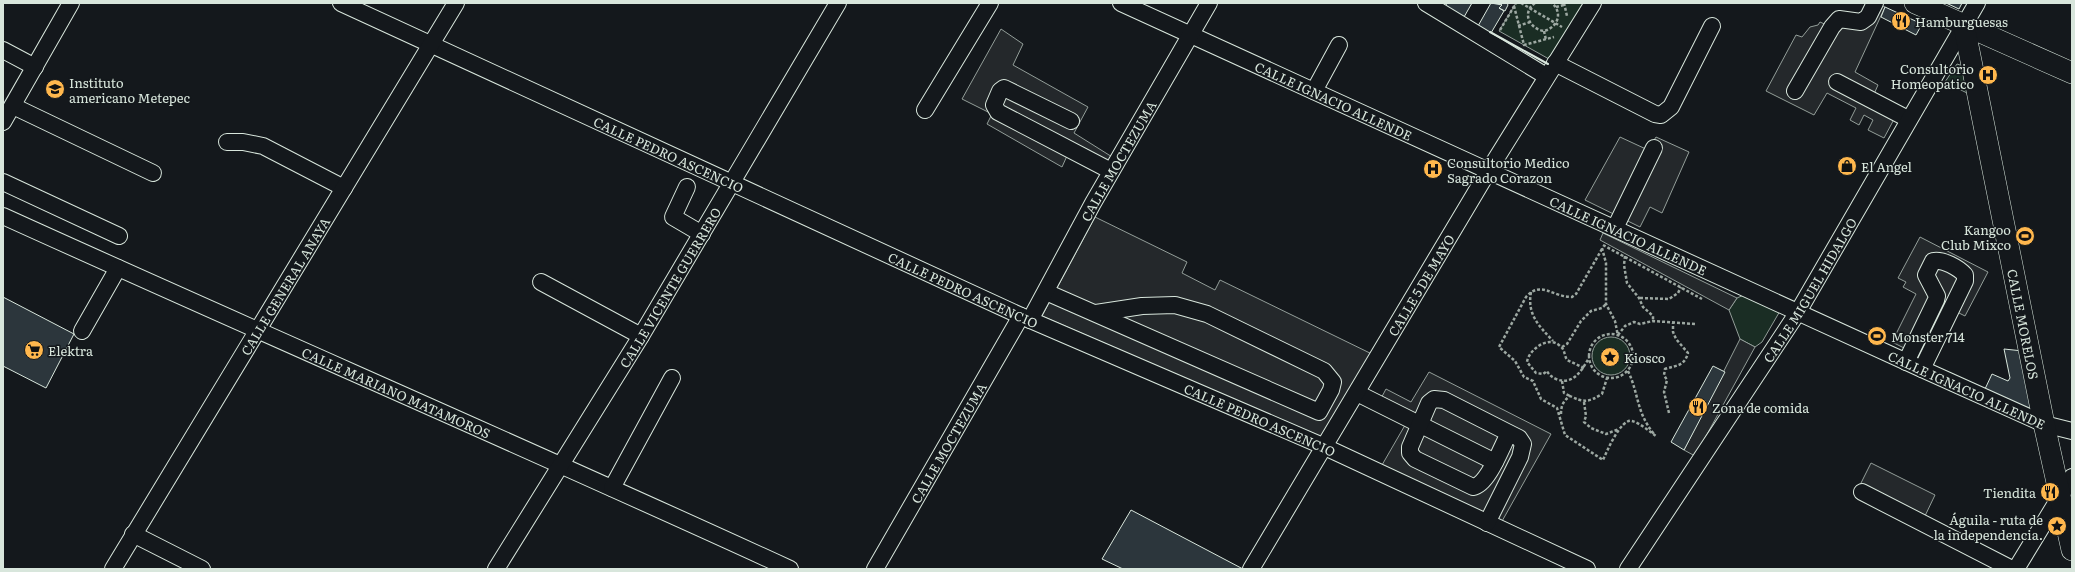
<svg xmlns="http://www.w3.org/2000/svg" width="2075" height="572" font-family="Literata,serif">
<style>
.green{fill:#1a2d24;stroke:#939e99}
.parking{fill:#24282b;stroke:#939e99}
.building{fill:#2c363c;stroke:#d8e6dc}
.lines{fill:none;stroke-linecap:round;stroke-linejoin:round}
.minor-casing{stroke:#d8e6dc;stroke-width:18}
.major-casing{stroke:#d8e6dc;stroke-width:22}
.path{stroke:#9da8a2;stroke-width:2.5;stroke-dasharray:3 2;stroke-linecap:butt}
.minor{stroke:#14181c;stroke-width:16}
.major{stroke:#14181c;stroke-width:21}
.wall{stroke:#d8e6dc;stroke-width:2}
.labels{text-anchor:middle;dominant-baseline:central;stroke-width:3;stroke-linejoin:round;paint-order:stroke}
.poi-label{font-size:13px;fill:#d8e6dc;stroke:#14181c;text-anchor:start}
.street-label{font-size:13px;fill:#d8e6dc;stroke:#14181c}
</style>
<rect width="100%" height="100%" fill="#14181c"/>
<path class="green" d="M1516,3H1585L1549,59L1499,31Z
M1957,64L1963,66L1971,95L1945,82Z
M1746,294L1780,311L1762,342L1755,347L1740,339L1729,310L1737,298Z
M1592 356a19 19 0 1 1 38 0a19 19 0 1 1-38 0Z"/>
<path class="parking" d="M1877,3L1885,7L1855,72L1878,85L1874,94L1900,108L1884,138L1868,130L1873,120L1864,115L1859,125L1850,120L1856,108L1827,93L1814,115L1766,91L1796,35L1802,37L1810,27L1818,25L1820,22L1829,26L1850,22Z
M1001,29L1023,44L1013,65L1088,107L1074,133L1117,160L1111,171L1071,147L1062,167L987,124L992,114L962,99Z
M1620,137L1648,150L1656,137L1689,152L1662,213L1650,207L1640,227L1585,200Z
M1095,217L1187,262L1182,273L1215,290L1220,280L1376,356L1325,439L1042,316Z
M1603,233L1737,298L1729,310L1600,240Z
M1920,237L1988,272L1965,316L1955,311L1930,361L1892,342L1916,294L1903,287L1906,282L1898,278Z
M1740,339L1755,347L1695,456L1684,450Z
M1429,372L1551,434L1501,523L1382,465L1408,420L1378,404L1386,389L1411,402Z
M1871,463L1935,495L1924,518L1856,493Z"/>
<path class="building" d="M1447,3H1472L1464,17L1445,7Z
M1491,3L1502,5L1499,8L1504,11L1491,33L1478,26Z
M1499,3H1507L1508,5L1505,11L1499,8L1502,5Z
M1946,3H1962L1959,9Z
M1885,7L1922,24L1916,35L1881,17Z
M3,297L74,334L46,388L3,366Z
M1601 357a9 9 0 1 1 18 0a9 9 0 1 1-18 0Z
M2004,349L2023,351L2033,407L2029,410L1985,389L1992,374L2008,381L2010,378Z
M1713,366L1725,372L1684,450L1671,442Z
M1131,510L1243,569H1123L1102,559Z"/>
<g class="lines">
<defs>
<g id="minor">
<path id="s1" d="M341,3L1021,316L1325,447L1587,569"/>
<path id="s2" d="M1121,3L1922,369L2044,424L2072,431"/>
<path d="M1426,3L1546,76"/>
<path d="M3,50L35,67"/>
<path d="M1555,63L1655,114L1661,115L1671,107L1712,26"/>
<path d="M1837,82L1908,119"/>
<path d="M1314,91L1339,45"/>
<path d="M1795,91L1832,27L1839,19L1861,22L1868,17L1875,3"/>
<path d="M13,106L153,173"/>
<path d="M925,110L990,3"/>
<path d="M1071,121L1004,88L1000,91L994,105L998,112L1111,171"/>
<path d="M3,122L71,3"/>
<path d="M227,142H243L263,146L344,188"/>
<path d="M3,182L119,236"/>
<path d="M687,187L673,217L702,234"/>
<path id="s3" d="M3,216C265,335 529,449 790,569"/>
<path d="M1615,228L1654,148"/>
<path d="M541,282L641,336"/>
<path d="M1046,292L1319,412L1331,390L1333,382L1324,371L1207,314L1175,305L1142,306L1096,313"/>
<path id="s4" d="M1030,320L1093,203L1209,3"/>
<path d="M82,331L118,268"/>
<path d="M1906,362L1936,300L1937,296L1926,275L1933,261C1943,259 1959,268 1965,275V281L1922,369"/>
<path d="M1357,393L1495,462"/>
<path d="M612,488L672,378"/>
<path d="M1862,492L2012,569"/>
<path d="M1487,523L1520,457L1523,444L1519,438L1509,433L1444,400L1434,399L1429,403L1410,447V453L1415,459L1473,487C1488,485 1502,446 1509,433"/>
<path d="M133,534L202,569"/>
<path id="s5" d="M113,569L456,3"/>
<path id="s6" d="M496,569L641,336L838,3"/>
<path id="s7" d="M875,569L1021,316"/>
<path id="s8" d="M1251,569L1489,170L1593,3"/>
<path id="s9" d="M1628,569L1798,312L1977,3"/>
<path d="M2016,569L2072,477"/>
</g>
<g id="major">
<path d="M1915,3L2072,73"/>
<path id="s10" d="M1964,26L2044,424L2072,550"/>
</g>
</defs>
<use href="#minor" class="minor-casing"/>
<use href="#major" class="major-casing"/>
<path class="path" d="M1521,3L1562,27
M1535,3C1521,13 1530,29 1544,31C1558,27 1563,13 1552,3
M1564,3L1567,16
M1514,6L1524,45L1554,37
M1556,7L1564,5
M1518,26L1530,22
M1500,30L1516,3
M1544,31L1546,40
M1603,245L1702,299
M1602,248L1606,263V304L1615,321L1618,336
M1602,249L1576,294L1572,297C1552,297 1541,280 1526,297L1499,347L1515,361L1524,377L1533,381L1541,399L1557,408L1565,435L1603,460C1607,451 1621,418 1632,421C1640,423 1649,431 1656,436
M1625,256L1624,265L1627,283L1639,298L1643,307L1653,316V321
M1531,292C1527,314 1538,325 1553,341
M1640,298L1669,299L1678,293L1681,287
M1589 356a22 22 0 1 1 44 0a22 22 0 1 1-44 0Z
M1618,335L1625,326L1634,322L1640,324L1653,321L1695,324
M1562,347L1567,344L1581,321L1591,311L1602,308L1606,304
M1584,368L1567,360C1564,355 1565,349 1560,346C1549,335 1529,349 1527,362L1536,373L1543,374L1547,371C1549,375 1552,377 1556,379C1573,386 1582,370 1589,358
M1628,371C1639,394 1636,412 1654,434
M1562,381L1564,393L1570,396
M1584,402L1586,416L1584,422L1591,428L1606,434L1619,429
M1669,413L1664,392L1667,380L1664,375L1665,369C1676,365 1684,367 1688,353L1676,339L1673,332V323
M1561,414C1561,406 1563,401 1570,396C1584,403 1589,402 1602,394L1607,378"/>
<use href="#minor" class="minor"/>
<use href="#major" class="major"/>
<path class="wall" d="M1490,32L1548,64"/>
</g>
<defs>
<symbol id="restaurant-disc" viewBox="-11 -11 22 22"><circle r="9.5" fill="#ffb74d" stroke="#14181c"/><path d="M-5-6h1v4h1v-4h1v4h1v-4h1v5L-1.5 .5V6h-2V.5L-5-1ZM5-6V6H3V1.5H1.5Q1.5-4 5-6Z" fill="#111"/></symbol>
<symbol id="hospital-disc" viewBox="-11 -11 22 22"><circle r="9.5" fill="#ffb74d" stroke="#14181c"/><path d="M-5-5h3v3.5h4V-5h3V5h-3V1.5h-4V5h-3Z" fill="#111"/></symbol>
<symbol id="school-disc" viewBox="-11 -11 22 22"><circle r="9.5" fill="#ffb74d" stroke="#14181c"/><path d="M0-5L7-2L0 1L-7-2ZM-4 1L0 2.5L4 1V4Q0 6-4 4Z" fill="#111"/></symbol>
<symbol id="shop-disc" viewBox="-11 -11 22 22"><circle r="9.5" fill="#ffb74d" stroke="#14181c"/><path d="M-5-2.5h2.3a2.7 3.5 0 0 1 5.4 0H5L5.5 6h-11ZM-1.5-2.5h3a1.5 2.3 0 0 0-3 0Z" fill="#111"/></symbol>
<symbol id="stadium-disc" viewBox="-11 -11 22 22"><circle r="9.5" fill="#ffb74d" stroke="#14181c"/><path d="M0-5a6.5 5 0 1 0 0 10a6.5 5 0 1 0 0-10ZM-3.5-1.8h7v3.6h-7Z" fill="#111"/></symbol>
<symbol id="supermarket-disc" viewBox="-11 -11 22 22"><circle r="9.5" fill="#ffb74d" stroke="#14181c"/><path d="M-6-5.5h2.5l.6 2H6L4.5 2H-2.5L-4.4-4H-6ZM-1.5 3.2a1.3 1.3 0 1 0 .1 0ZM3 3.2a1.3 1.3 0 1 0 .1 0Z" fill="#111"/></symbol>
<symbol id="sight-disc" viewBox="-11 -11 22 22"><circle r="9.5" fill="#ffb74d" stroke="#14181c"/><path d="M0-6L1.8-2.2L6-1.7L2.9 1.2L3.7 5.4L0 3.3L-3.7 5.4L-2.9 1.2L-6-1.7L-1.8-2.2Z" fill="#111"/></symbol>
</defs>
<g fill-rule="evenodd">
<use href="#restaurant-disc" x="1890" y="10" width="22" height="22"/>
<use href="#hospital-disc" x="1977" y="64" width="22" height="22"/>
<use href="#school-disc" x="44" y="78" width="22" height="22"/>
<use href="#shop-disc" x="1836" y="155" width="22" height="22"/>
<use href="#hospital-disc" x="1422" y="158" width="22" height="22"/>
<use href="#stadium-disc" x="2014" y="225" width="22" height="22"/>
<use href="#stadium-disc" x="1866" y="325" width="22" height="22"/>
<use href="#supermarket-disc" x="23" y="339" width="22" height="22"/>
<use href="#sight-disc" x="1599" y="346" width="22" height="22"/>
<use href="#restaurant-disc" x="1687" y="396" width="22" height="22"/>
<use href="#restaurant-disc" x="2039" y="481" width="22" height="22"/>
<use href="#sight-disc" x="2046" y="515" width="22" height="22"/>
</g>
<g class="labels">
<g class="poi-label">
<text x="1915" y="21">Hamburguesas</text>
<text x="1974" y="68" text-anchor="end">Consultorio<tspan x="1974" dy="15">Homeopatico</tspan></text>
<text x="69" y="82">Instituto<tspan x="69" dy="15">americano Metepec</tspan></text>
<text x="1447" y="162">Consultorio Medico<tspan x="1447" dy="15">Sagrado Corazon</tspan></text>
<text x="1861" y="166">El Angel</text>
<text x="2011" y="229" text-anchor="end">Kangoo<tspan x="2011" dy="15">Club Mixco</tspan></text>
<text x="1891" y="336">Monster 714</text>
<text x="48" y="350">Elektra</text>
<text x="1624" y="357">Kiosco</text>
<text x="1712" y="407">Zona de comida</text>
<text x="2036" y="492" text-anchor="end">Tiendita</text>
<text x="2043" y="519" text-anchor="end">Águila - ruta de<tspan x="2043" dy="15">la independencia.</tspan></text>
</g>
<g class="street-label">
<text stroke="none"><textPath href="#s2" startOffset="234">CALLE IGNACIO ALLENDE</textPath></text>
<text stroke="none"><textPath href="#s1" startOffset="361">CALLE PEDRO ASCENCIO</textPath></text>
<text stroke="none"><textPath href="#s4" startOffset="182">CALLE MOCTEZUMA</textPath></text>
<text stroke="none"><textPath href="#s2" startOffset="558">CALLE IGNACIO ALLENDE</textPath></text>
<text stroke="none"><textPath href="#s8" startOffset="331">CALLE 5 DE MAYO</textPath></text>
<text stroke="none"><textPath href="#s5" startOffset="331">CALLE GENERAL ANAYA</textPath></text>
<text stroke="none"><textPath href="#s6" startOffset="331">CALLE VICENTE GUERRERO</textPath></text>
<text stroke="none"><textPath href="#s1" startOffset="685">CALLE PEDRO ASCENCIO</textPath></text>
<text stroke="none"><textPath href="#s9" startOffset="333">CALLE MIGUEL HIDALGO</textPath></text>
<text stroke="none"><textPath href="#s10" startOffset="304">CALLE MORELOS</textPath></text>
<text stroke="none"><textPath href="#s2" startOffset="930">CALLE IGNACIO ALLENDE</textPath></text>
<text stroke="none"><textPath href="#s3" startOffset="431">CALLE MARIANO MATAMOROS</textPath></text>
<text stroke="none"><textPath href="#s1" startOffset="1009">CALLE PEDRO ASCENCIO</textPath></text>
<text stroke="none"><textPath href="#s7" startOffset="146">CALLE MOCTEZUMA</textPath></text>
</g>
</g>
<rect width="2075" height="572" fill="none" stroke="#d8e6dc" stroke-width="8"/>
</svg>
